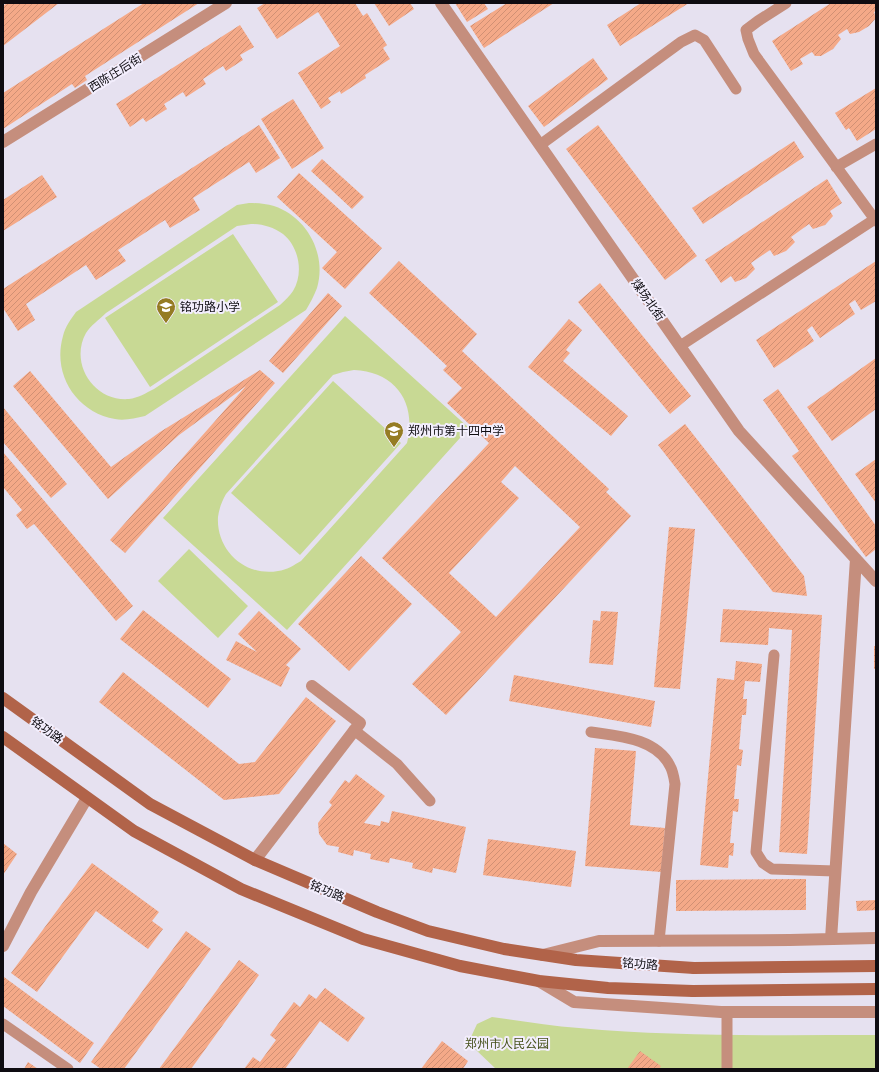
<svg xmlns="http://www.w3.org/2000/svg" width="879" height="1072" font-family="'Asap Condensed','Noto Sans SC',sans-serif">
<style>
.park{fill:#c8d994;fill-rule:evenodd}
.building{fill:url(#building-hatch);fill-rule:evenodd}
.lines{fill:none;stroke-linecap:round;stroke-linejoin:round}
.lane{stroke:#c58e7d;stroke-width:11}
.street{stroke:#c58e7d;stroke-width:12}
.secondary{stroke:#b16349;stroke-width:12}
.secondary-bridge{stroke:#b16349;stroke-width:12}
.labels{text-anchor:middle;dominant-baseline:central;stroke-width:4;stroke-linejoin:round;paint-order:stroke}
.street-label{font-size:12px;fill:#0e0c11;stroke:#f3eefd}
.poi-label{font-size:12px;fill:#0e0c11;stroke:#f3eefd;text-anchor:start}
.park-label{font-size:12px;fill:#46511b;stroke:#f3eefd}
</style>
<defs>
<pattern id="building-hatch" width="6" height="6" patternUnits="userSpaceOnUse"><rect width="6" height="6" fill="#f4a988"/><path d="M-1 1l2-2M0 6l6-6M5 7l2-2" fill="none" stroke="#d09074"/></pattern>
</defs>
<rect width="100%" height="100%" fill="#e6e1f0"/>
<path class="park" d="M249,203C258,203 266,204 274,206C307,217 327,254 317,288C314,296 310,303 306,310L145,416C135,418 125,421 115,419C76,412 52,374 63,336C65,327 71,319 76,312L237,205ZM251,224C262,224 273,227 283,234C299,247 304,273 293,291C290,296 285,300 280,305L154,389C146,393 138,398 129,399C94,402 69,363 86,333C91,325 99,320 106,313L237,226Z
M233,234L278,302L150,387L105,318Z
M345,316L469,428L287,630L163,518ZM354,370C396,372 417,403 407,443L301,561C294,565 287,570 278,571C245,577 216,550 218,517C219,509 222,501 226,494L333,375L343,372Z
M333,381L401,443L300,555L231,493Z
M189,549L248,606L218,638L158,581Z
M492,1017C521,1021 550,1026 579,1028C677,1037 777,1035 876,1035V1069H496L475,1049L471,1037L477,1024Z"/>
<path class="building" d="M7,3H59L3,46V6Z
M144,3H199L85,76L87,80L75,88L72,84L3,129V93Z
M265,3H355L363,16L367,13L387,45L383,48L390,59L365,75L366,78L341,94L340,91L328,98L331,102L321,109L298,73L340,46L318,12L277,39L257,8Z
M374,3H410L414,9L389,26Z
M455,3H484L488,9L467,22Z
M507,3H554L484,48L470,26Z
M641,3H689L620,46L607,25Z
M831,3H876V11L874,12L876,18L869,26L859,32L850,34L847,29L838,35L841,39L833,49L821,56H815L812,52L800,59L803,64L791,71L772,41Z
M240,25L254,47L240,55L243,60L226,71L223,66L203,79L206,84L186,97L183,92L164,104L167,109L146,122L143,118L130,127L116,104Z
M593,58L608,79L544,127L528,106Z
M876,88V129L857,141L849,128L846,130L835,113Z
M293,99L324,148L292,169L261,119Z
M259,125L280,158L256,173L249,162L193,198L200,210L170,228L165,220L118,250L126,261L96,280L86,265L26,304L35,320L18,331L3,308V289Z
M598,125L697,256L665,280L566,149Z
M794,141L804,157L703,224L692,208Z
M322,159L364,197L352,209L311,171Z
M299,173L382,248L345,289L322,268L337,252L277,197Z
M42,175L57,197L3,231V200Z
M827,179L842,203L830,211L833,216L825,225L813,229L809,224L791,237L795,242L786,251L774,256L770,250L751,263L755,269L746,278L735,282L731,276L721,283L705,260Z
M399,261L477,334L462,351L609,489L606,492L631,516L446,715L412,684L461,632L382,558L489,443L447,403L462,388L443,370L447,366L369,293ZM515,466L580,527L496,617L449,573L519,498L501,482Z
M876,261V301L861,310L855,300L849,304L855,314L820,338L812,326L807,330L814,341L774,368L756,340Z
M600,283L691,396L670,414L578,302Z
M328,293L342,306L283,373L269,361Z
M569,319L582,330L566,350L570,353L563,361L628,416L611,436L528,367Z
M876,358V409L832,441L807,407Z
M260,370L275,383L125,553L110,540L246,386L179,435L108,499L13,386L30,371L111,467L160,432Z
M778,389L876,526V549L866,557L792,456L799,451L763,400Z
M3,407L67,484L51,498L3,442Z
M685,424L804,576L807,596L773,592L658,445Z
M3,452L133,606L116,621L34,524L27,529L16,515L22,510L3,487Z
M876,459V503L855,474Z
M669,527L695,529L680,689L654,687Z
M361,556L412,604L349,671L298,624Z
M723,609L822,615L807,854L779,852L792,630L769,628L768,645L720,642Z
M143,610L231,679L208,708L120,639Z
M259,611L301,649L286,665L290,668L281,687L226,660L236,641L257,652L238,634Z
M601,611L618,612L613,665L589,663L593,620L600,621Z
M874,646H876V669H874Z
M736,661L762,664L760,682L745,681L743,699H747L746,715H742L739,749L743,750L741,766L737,765L734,799H739L738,812L733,811L730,843H734L733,856L729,855L728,868L700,865L717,678L734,680Z
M123,672L239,764L255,762L306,697L336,721L279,794L224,800L99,702Z
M514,675L655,701L651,727L509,701Z
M595,748L636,751L630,825L665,828L661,872L585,866Z
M356,774L385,796L364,823L380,826L381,821L389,823L392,811L466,827L456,873L433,868L432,873L412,868L413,863L390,858L389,863L370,859L371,854L354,850L353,856L338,852L339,847L327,845L319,834L318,823L332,805L329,802L345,780L349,783Z
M488,839L576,851L571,887L483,875Z
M3,843L17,854L3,875Z
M92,863L159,912L152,921L163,929L148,949L96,911L37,992L11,973Z
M806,879V910L676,911V880Z
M876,900V910L857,911L856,901Z
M186,931L211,949L124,1069H101L91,1062Z
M239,960L259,975L191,1069H159Z
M4,977L94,1043L80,1063L3,1006Z
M325,988L365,1018L348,1042L320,1021L285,1069H244L253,1057L260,1062L276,1040L270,1035L294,1002L300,1007L309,994L316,999Z
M442,1041L468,1061L463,1069H421Z
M640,1051L661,1066L659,1069H627Z
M28,1062L38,1069H24Z"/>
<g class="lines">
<path class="lane" d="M786,3L758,21L746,30L748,39L754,54L876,221
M540,145L681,42L695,35L704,40L736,89
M836,167L876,144
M680,346L875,219
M774,655L756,852L763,863L772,869L835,871
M354,730L397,764L430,801
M591,732C618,736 656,738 670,766C673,771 674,778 675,784L659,941
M3,1024L68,1069
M727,1069V1012"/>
<path class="street" d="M441,3L739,431L876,581
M3,142L226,3
M255,860L360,723L312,686
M831,939L856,559
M3,946L31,892L87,798
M543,955L599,941L790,940L876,938
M539,981L574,1002L721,1012H876"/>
<path class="secondary" d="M3,698L150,804L255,860L377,912L428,931L504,949L576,960L694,968
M3,737L134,831L241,889L363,939L460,966L539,981L608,988L693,991"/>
<path class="secondary-bridge" d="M694,968L876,966
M693,991L876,989"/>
</g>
<defs>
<symbol id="school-pin" viewBox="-11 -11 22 30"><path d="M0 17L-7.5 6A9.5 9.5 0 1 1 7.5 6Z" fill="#957c23" stroke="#f3eefd"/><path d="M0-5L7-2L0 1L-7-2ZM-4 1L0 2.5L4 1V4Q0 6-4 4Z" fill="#fff"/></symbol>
</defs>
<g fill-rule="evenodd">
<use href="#school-pin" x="155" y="296" width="22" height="30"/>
<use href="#school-pin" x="383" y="420" width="22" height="30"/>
</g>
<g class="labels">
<g class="street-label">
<text transform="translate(115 73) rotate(-32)">西陈庄后街</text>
<text transform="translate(648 300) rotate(55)">煤场北街</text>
<text transform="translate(47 730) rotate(36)">铭功路</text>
<text transform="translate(327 891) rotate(23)">铭功路</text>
<text transform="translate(640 964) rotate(4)">铭功路</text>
</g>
<g class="poi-label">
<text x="180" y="307">铭功路小学</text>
<text x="408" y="431">郑州市第十四中学</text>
</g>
<g class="park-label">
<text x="507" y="1044">郑州市人民公园</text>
</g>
</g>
<rect width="879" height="1072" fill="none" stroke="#0e0c11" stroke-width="8"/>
</svg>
